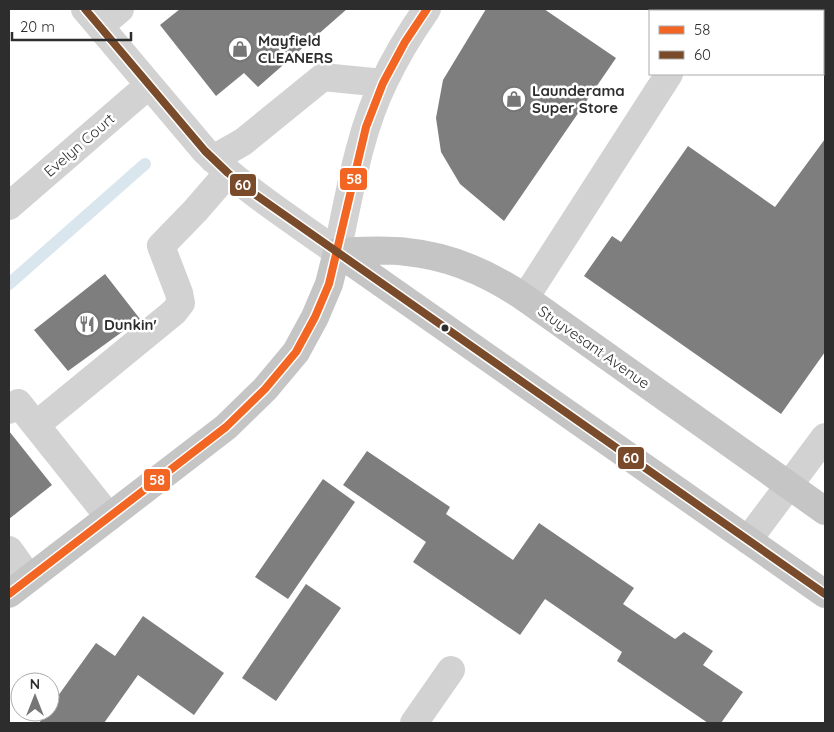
<svg xmlns="http://www.w3.org/2000/svg" width="834" height="732" font-family="Quicksand,sans-serif">
<style>
.lines{fill:none;stroke-linecap:round;stroke-linejoin:round}
.stream{stroke:#dae6ee;stroke-width:12}
.building{fill:#7e7e7e}
.minor{stroke:#d2d2d2;stroke-width:28}
.major{stroke:#c5c5c5;stroke-width:28}
.bus-1-casing{stroke:#fff;stroke-width:11}
.bus-2-casing{stroke:#fff;stroke-width:11}
.bus-1{stroke:#f26522;stroke-width:8}
.bus-2{stroke:#7a4b2a;stroke-width:8}
.bus-dot{fill:#2d2d2d;stroke:#fff;stroke-width:2}
.labels{text-anchor:middle;dominant-baseline:central;stroke-width:5;stroke-linejoin:round;paint-order:stroke}
.poi-label{font-size:15px;font-weight:bold;fill:#2d2d2d;stroke:#fff;text-anchor:start}
.street-label{font-size:15px;fill:#2d2d2d;stroke:#fff}
.line-badge{stroke:#fff;stroke-width:2}
.badge-label{font-size:14px;text-anchor:middle;font-weight:bold;fill:#fff}
</style>
<rect width="100%" height="100%" fill="#fff"/>
<g class="lines">
<path class="stream" d="M9,284L145,164"/>
</g>
<path class="building" d="M180,9H347L258,87L244,73L216,96L160,25Z
M486,9H544L616,58L504,221L460,184L441,152L436,118L443,80Z
M825,139V352L781,414L584,276L612,236L621,242L688,146L775,207Z
M105,274L140,319L68,371L34,330Z
M9,431L52,485L9,519Z
M367,451L450,507L446,514L513,560L539,523L634,588L623,604L675,639L684,632L713,651L703,665L743,692L721,723H708L617,661L622,652L545,599L520,635L413,562L426,542L343,485Z
M323,479L355,502L288,599L255,577Z
M306,584L341,608L276,701L242,678Z
M143,616L224,673L194,715L138,675L104,723H39L47,712H50V707L96,643L115,656Z"/>
<g class="lines">
<path class="minor" d="M85,9L205,151C245,190 291,219 337,252C349,197 359,132 384,82C396,56 411,32 427,9
M692,9L696,11
M100,26L120,9
M213,159L243,142L323,77L383,83
M9,206L149,85
M525,298L669,74
M9,410L18,403L109,517
M36,425L174,312L181,303L179,293L161,246L195,211L228,173
M748,540L825,437
M9,550L29,578
M414,723L451,670"/>
<path class="major" d="M337,252L825,594
M337,252C360,251 384,249 407,252C449,256 490,274 525,298L825,511
M9,594L226,427L265,389L296,352L315,317L329,284L337,252"/>
<defs>
<path id="bus-1" d="M9,594L226,427L265,389L296,352L315,317L329,284L366,127L383,83L405,42L427,9"/>
<path id="bus-2" d="M85,9L205,151L228,173L253,193L825,594"/>
</defs>
<use href="#bus-1" class="bus-1-casing"/>
<use href="#bus-2" class="bus-2-casing"/>
<use href="#bus-1" class="bus-1"/>
<use href="#bus-2" class="bus-2"/>
</g>
<defs>
<symbol id="shop-ring" viewBox="-11 -11 22 22"><circle r="9.5" fill="#fff" stroke="#767676" stroke-width="1.5"/><path d="M-5-2.5h2.3a2.7 3.5 0 0 1 5.4 0H5L5.5 6h-11ZM-1.5-2.5h3a1.5 2.3 0 0 0-3 0Z" fill="#767676"/></symbol>
<symbol id="restaurant-ring" viewBox="-11 -11 22 22"><circle r="9.5" fill="#fff" stroke="#767676" stroke-width="1.5"/><path d="M-5-6h1v4h1v-4h1v4h1v-4h1v5L-1.5 .5V6h-2V.5L-5-1ZM5-6V6H3V1.5H1.5Q1.5-4 5-6Z" fill="#767676"/></symbol>
</defs>
<g fill-rule="evenodd">
<use href="#shop-ring" x="226" y="35" width="28" height="28"/>
<use href="#shop-ring" x="500" y="85" width="28" height="28"/>
<use href="#restaurant-ring" x="73" y="310" width="28" height="28"/>
</g>
<circle class="bus-dot" cx="445" cy="328" r="4.5"/>
<g class="labels">
<g class="poi-label">
<text x="258" y="40">Mayfield<tspan x="258" dy="17">CLEANERS</tspan></text>
<text x="532" y="90">Launderama<tspan x="532" dy="17">Super Store</tspan></text>
<text x="104" y="324">Dunkin'</text>
</g>
<g class="street-label">
<text transform="translate(79 145) rotate(-41)">Evelyn Court</text>
<text transform="translate(594 347) rotate(35)">Stuyvesant Avenue</text>
</g>
</g>
<g class="line-badge">
<rect x="339" y="167" width="29" height="24" rx="5" fill="#f26522"/>
<rect x="229" y="173" width="28" height="24" rx="5" fill="#7a4b2a"/>
<rect x="617" y="446" width="28" height="24" rx="5" fill="#7a4b2a"/>
<rect x="143" y="468" width="28" height="24" rx="5" fill="#f26522"/>
</g>
<g class="badge-label">
<text x="354" y="184">58</text>
<text x="243" y="190">60</text>
<text x="631" y="463">60</text>
<text x="157" y="485">58</text>
</g>
<rect width="834" height="732" fill="none" stroke="#2d2d2d" stroke-width="20"/>
<rect x="649" y="10" width="175" height="65" fill="#ffffff" stroke="#ababab"/>
<rect x="659" y="26" width="25" height="8" fill="#f26522" stroke="#ababab"/>
<text x="694" y="35" font-size="15" fill="#2d2d2d">58</text>
<rect x="659" y="51" width="25" height="8" fill="#7a4b2a" stroke="#ababab"/>
<text x="694" y="60" font-size="15" fill="#2d2d2d">60</text>
<g transform="translate(35 697)"><circle r="24" fill="#ffffff" stroke="#ababab"/>
<path d="M0-4L9 19L0 12L-9 19Z" fill="#767676"/>
<text y="-8" font-size="14" font-weight="bold" text-anchor="middle" fill="#2d2d2d">N</text>
</g>
<path d="M12 32v8h119v-8" fill="none" stroke="#2d2d2d" stroke-width="2.5"/>
<text x="20" y="32" font-size="15" fill="#2d2d2d" stroke="#ffffff" stroke-width="4" paint-order="stroke">20 m</text>
</svg>
